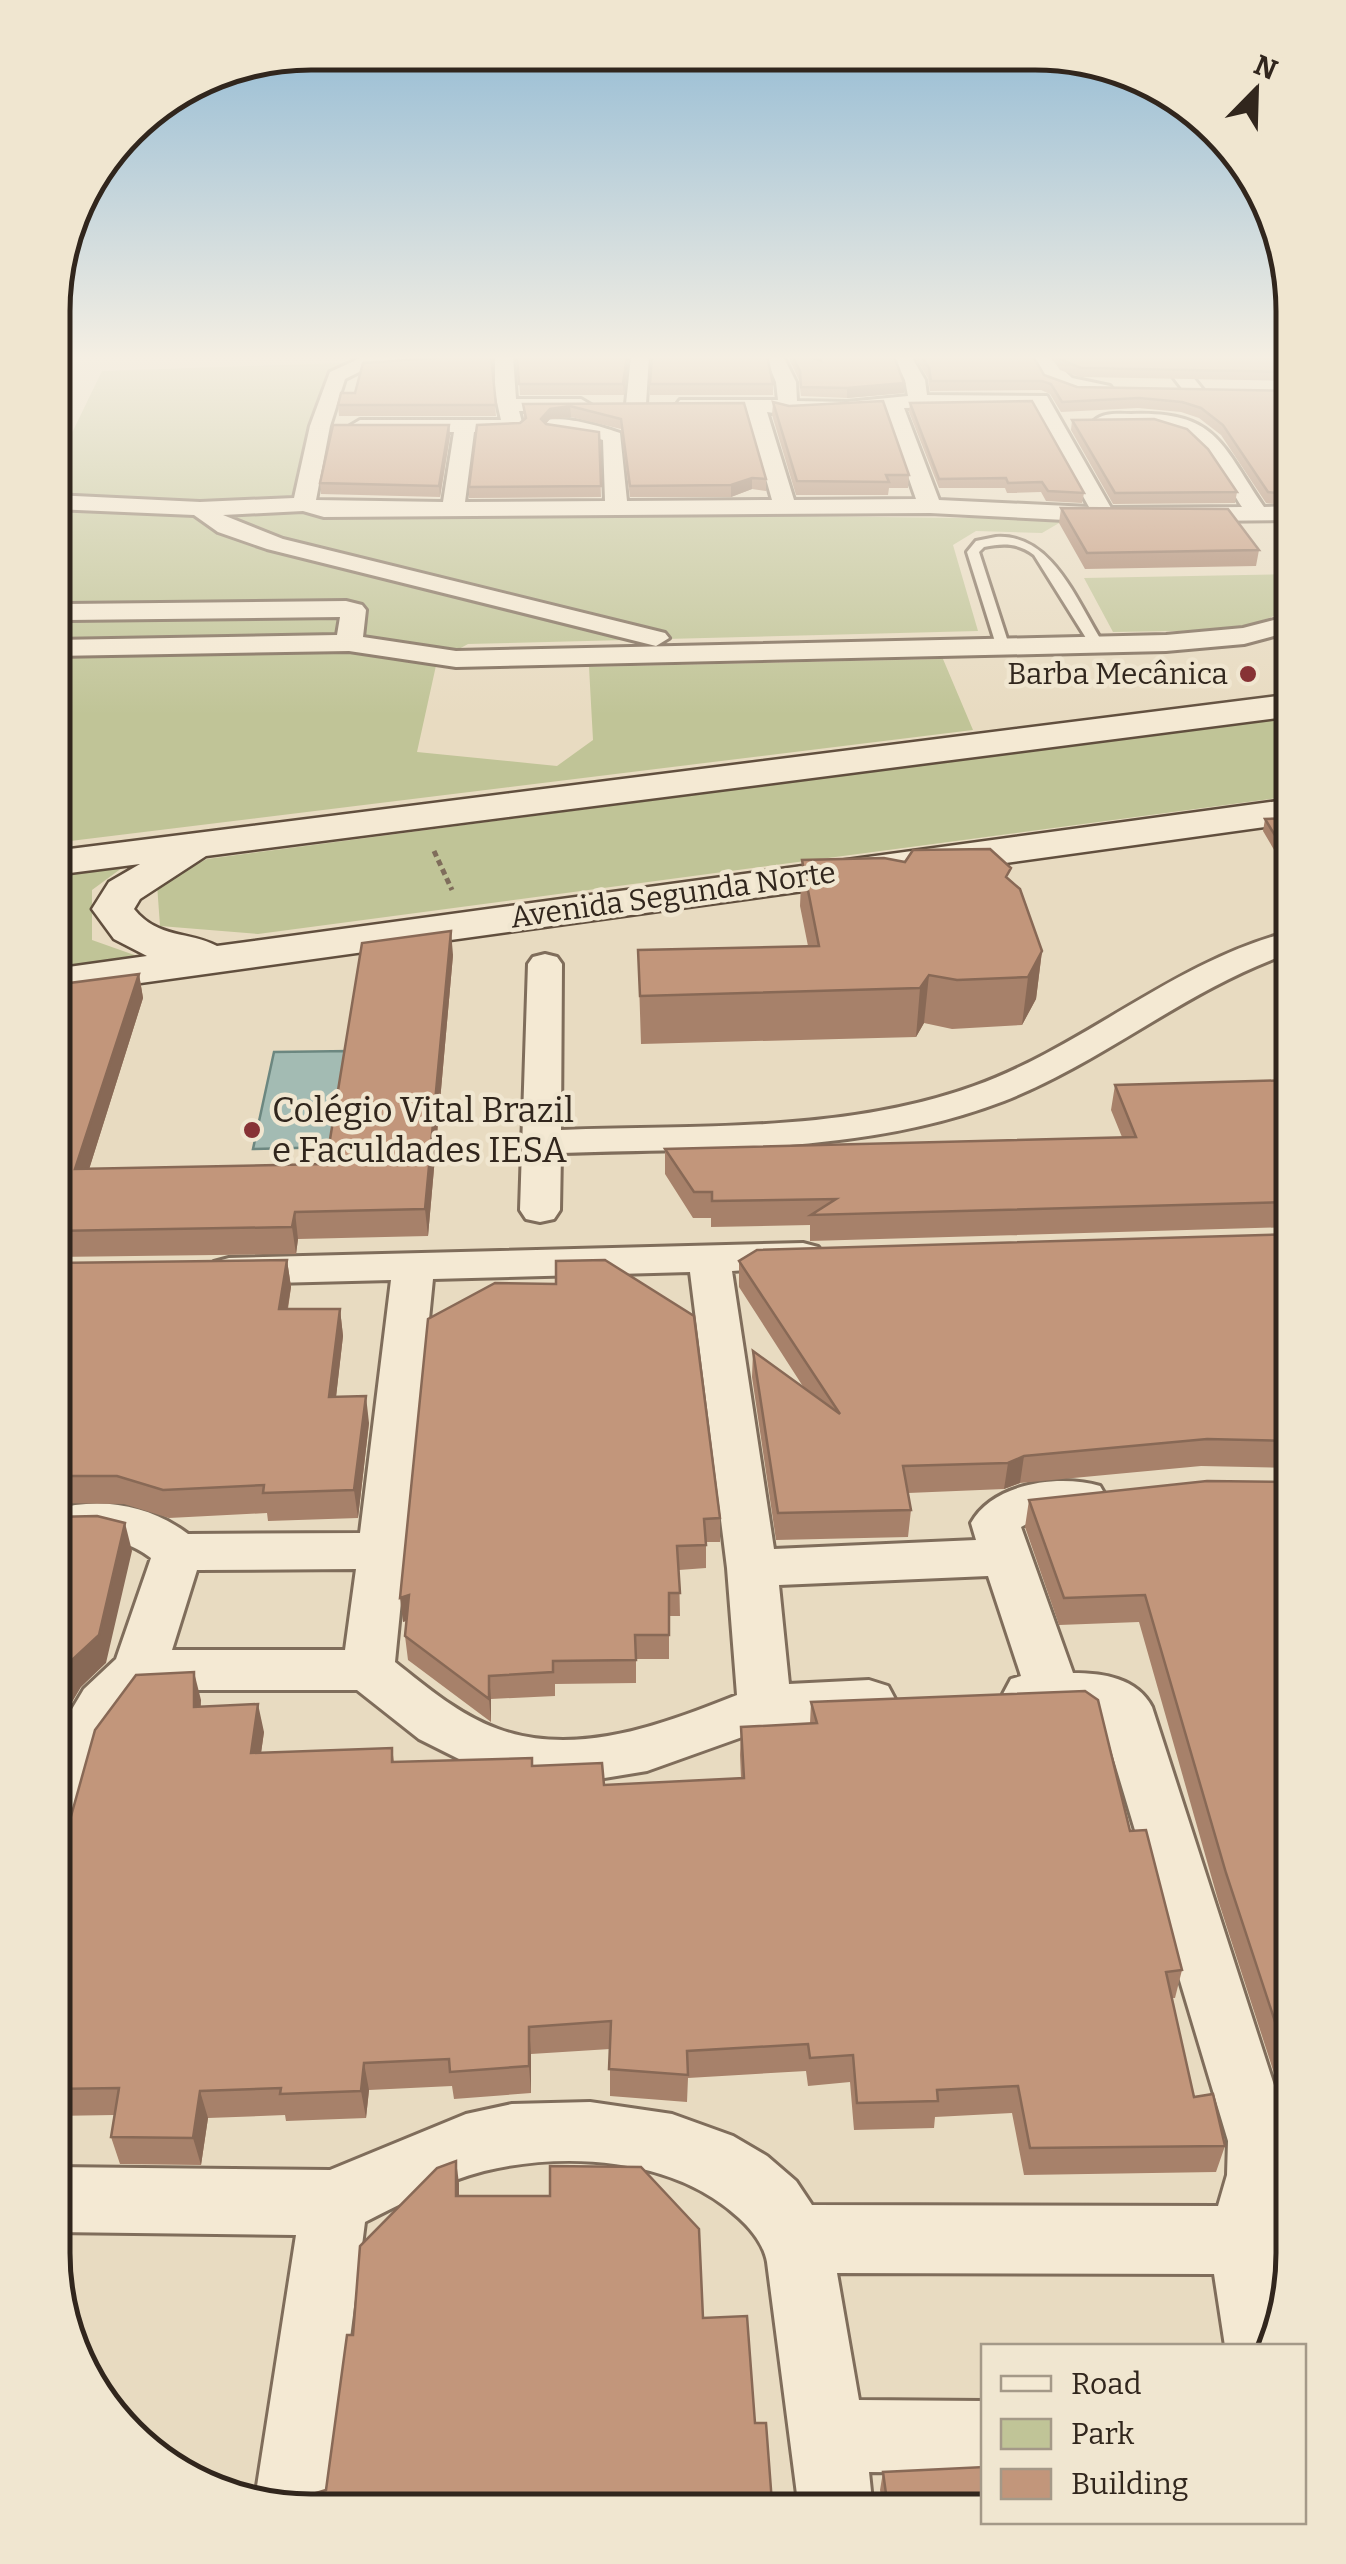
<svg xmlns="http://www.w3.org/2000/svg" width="1346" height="2564" font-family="Bitter,serif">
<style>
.green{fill:#c0c497}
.water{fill:#a3bbb3;stroke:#6c8780;stroke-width:2.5}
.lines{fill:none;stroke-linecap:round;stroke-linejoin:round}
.service-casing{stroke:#7f6d5b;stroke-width:6}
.minor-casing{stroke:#7f6d5b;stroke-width:6}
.secondary-casing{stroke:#614f3e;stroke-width:5}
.path{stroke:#7f6d5b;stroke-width:5;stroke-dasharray:6 4;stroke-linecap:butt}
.service{fill:#f4e9d3;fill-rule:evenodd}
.minor{fill:#f4e9d3;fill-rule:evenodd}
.secondary{fill:#f4e9d3;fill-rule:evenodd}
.wall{fill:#a7816a}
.shaded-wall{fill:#886956}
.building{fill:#c2967b;stroke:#886956;stroke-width:2.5}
.poi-dot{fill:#873235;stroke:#f0e6d0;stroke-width:4}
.labels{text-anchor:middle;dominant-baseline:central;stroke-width:9;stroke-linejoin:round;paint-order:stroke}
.far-poi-label{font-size:30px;fill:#31261d;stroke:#f0e6d0;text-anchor:end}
.far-street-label{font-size:30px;fill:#31261d;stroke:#f0e6d0}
.poi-label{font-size:35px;fill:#31261d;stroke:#f0e6d0;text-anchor:start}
.rim{fill:none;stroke:#31261d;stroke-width:5}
</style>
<rect width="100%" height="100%" fill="#e8dbc1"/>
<path class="green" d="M342,363L300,511L1066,519L1042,533L976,531L953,545L978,631L468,644L437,661L417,752L557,766L593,740L589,667L943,659L973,730L54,843V470L102,371Z
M1293,574V609L1236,630L1113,632L1084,578Z
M1293,716V796L258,934L160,926L157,884L207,859Z
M130,862L92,890V940L140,957L54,970V872Z"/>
<path class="water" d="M350,1051L334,1147L253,1149L274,1052Z"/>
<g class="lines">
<defs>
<path id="service" d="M996,537C1052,533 1077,602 1103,643L1101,646H1091L1034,555C1018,543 1004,543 984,547L979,552L1009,645L997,648L967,552L976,541Z"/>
<path id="minor" d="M435,356L426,362L367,368L345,379L330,426L316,500L443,502L454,432H360L350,426L360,420H501L495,393V356H513L516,399H581L591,405L581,411H519L523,426L520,430L474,432L465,502L605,501L603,440L587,435L532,431L529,427C549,410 597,425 620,433L627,501L772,500L747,411L687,410L677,404L680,400H778L776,382L765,356H783L796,382L797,401L847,402L908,396L905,380L893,356H911L925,380L927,395L1047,396L1111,508L1242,507C1228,486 1213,450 1193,436C1165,416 1114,438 1094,421C1104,412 1118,414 1131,414C1217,411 1221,444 1264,507L1293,506V520L1104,522L930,513L324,517L303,511L223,515L283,539L665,633L669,638L656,646L267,549L218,532L194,515L54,509V495L200,502L294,498L310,426L330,372L363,357ZM1033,406L1089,507L939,500L904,408ZM885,410L916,499L794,500L767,412L788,415Z
M631,356H649L646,404L636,410L626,404Z
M1029,356H1048L1072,378L1110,386L1113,390L1103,396C1070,393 1048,384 1029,356Z
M1157,356H1176L1204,391L1201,395H1187Z
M55,390L65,396L68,409L54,420Z
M346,601L362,605L366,610L363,637L456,651L1166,635L1243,628L1293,615V631L1244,644L1166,651L456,667L349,651L54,656V640L337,635L340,617L68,620L54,623V608L66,604Z
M1293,931V952C1187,988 1106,1061 1004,1101C864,1155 708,1148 561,1153L560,1210L554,1219L540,1222L526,1219L520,1210L528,964L533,957L545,954L557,957L562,964L561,1130C698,1125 843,1133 974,1086C1086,1046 1175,960 1293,931Z
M803,1243L818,1247L824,1256L818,1265L732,1271L774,1549L976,1540L971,1523C993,1483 1059,1474 1100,1486L1107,1498L1100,1510L1036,1519L1021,1527L1073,1673C1103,1673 1137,1678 1152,1707L1292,2141L1293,2175L1276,2240L1285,2291L1264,2346H1225L1214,2274L837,2273L859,2400L984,2401V2473L869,2472L872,2501L798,2502L767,2262C764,2245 751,2229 739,2218C675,2158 567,2151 484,2171C442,2182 404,2202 365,2222L328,2509H277L255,2499L296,2235L53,2232V2167L330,2170L466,2114L512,2104L590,2102L672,2114L733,2136L767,2156L796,2181L812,2205L1218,2206L1227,2175L1228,2141L1102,1720C1076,1707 1040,1718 1011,1709L1003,1694L1011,1679L1021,1676L988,1576L779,1585L789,1684L869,1680L888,1686L896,1701L888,1716L869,1722L770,1727L647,1771L568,1784L528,1781L469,1764L419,1739L357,1690H151C129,1712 105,1737 95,1768C85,1796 87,1826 73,1853L53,1860V1741L84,1689L116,1659L151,1558C115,1530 92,1548 53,1536V1510C100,1496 150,1505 188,1534L360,1533L391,1280L229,1284L214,1280L208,1271L214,1262L229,1258ZM690,1272L727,1568L737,1695C664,1724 577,1758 498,1729C459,1715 428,1688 395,1662L433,1279ZM356,1569L345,1650H172L197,1570Z"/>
<path id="secondary" d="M1293,694V716L206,856L140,899L134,909C158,939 189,931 217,946L1293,799V823L54,995V969L147,956L114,939L92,909L109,882L140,864L54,875V851Z"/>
</defs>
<use href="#service" class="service-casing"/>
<use href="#minor" class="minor-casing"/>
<use href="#secondary" class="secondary-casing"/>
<path class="path" d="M434,851L452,890"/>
<use href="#service" class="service"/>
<use href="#minor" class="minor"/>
<use href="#secondary" class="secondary"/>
</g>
<path class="wall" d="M491,356L496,416H339L338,405L355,393Z
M517,356H629L624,395H520Z
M790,356H807L814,359L812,356H894L904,383V393L847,398L801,396L799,380L790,361Z
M914,356H1033L1044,375L1077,387L1293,391V506L1266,503L1221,435L1199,418L1181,412L1138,408L1061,412L1050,394L1041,390L930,391L928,378Z
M1050,356H1293V383V381L1080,377L1060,370Z
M650,384H773V395H650Z
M773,402L909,475L908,488H889L888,495H796L772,415Z
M744,403L766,479V491L752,489L731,497H630L621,429L571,417L550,419L546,424L599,432L601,497L469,498V487L524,419L523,404Z
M910,403L1084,493L1082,503L1046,501L1041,492L1007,493L1005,488H939L909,412Z
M1072,420L1237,492L1235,503L1113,504L1071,430Z
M449,425L450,436L440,497L321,494L320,483Z
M1061,508L1259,550L1256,566L1085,569L1059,523Z
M1293,818V882L1263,831L1265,819Z
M802,860L1010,881L1042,951L1036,999L1022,1025L952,1029L924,1023L916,1037L641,1044L638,950L808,946L800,906Z
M453,955L428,1236L298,1239L296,1254L54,1257V1006L139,974L143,998L89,1169L326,1164Z
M1293,1080V1227L810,1241V1225L711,1227V1218H693L665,1174V1149L1122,1137L1111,1110L1115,1085Z
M1293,1234V1468L1201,1466L1020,1483L1004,1489L908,1493L911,1510L908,1537L776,1540L752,1377L753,1351L804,1388L739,1287V1261Z
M287,1260L291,1287L288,1309H340L343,1336L336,1396L369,1423L358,1518L268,1521L267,1513L169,1518L124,1504L53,1503L54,1263Z
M428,1319L720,1518V1542H706V1568L679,1570L680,1616H669V1659H636V1683L555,1684V1696L491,1699V1722L408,1660L405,1636L407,1620L403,1622Z
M1293,1482V2107H1285L1218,1900L1139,1622L1059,1625L1025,1527L1029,1500Z
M194,1672L200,1707L264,1732L261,1753L392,1748L394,1762L533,1766L604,1785L741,1778L740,1755L741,1727L810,1723L811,1702L1130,1831L1182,1970L1175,1998H1172L1194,2097L1225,2146L1216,2172L1024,2175L1012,2113L935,2117L934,2128L854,2130L850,2082L808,2086L806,2071L688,2078L687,2102L610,2096V2049L531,2054V2093L454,2099L452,2086L369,2090L366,2118L286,2121L285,2115L208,2118L201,2165L120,2164L111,2137L114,2115L53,2116V2003L56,1990H53V1832L68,1827Z
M1293,2190V2217L1289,2204Z
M1293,2251V2270L1287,2285L1285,2270Z
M883,2472L984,2500L882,2501L880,2490Z"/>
<path class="shaded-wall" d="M627,356H629L624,395L623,384Z
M904,383V393L847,398V388Z
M570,406L571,417L550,419L541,429V419L550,409Z
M449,425L450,436L440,497L439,486Z
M752,478V489L731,497V485Z
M451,931L453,955L428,1236L425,1209Z
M1042,951L1036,999L1022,1025L1028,977Z
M139,974L143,998L81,1195L75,1169Z
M929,975L924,1023L916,1037L920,988Z
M295,1212L298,1239L296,1254L292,1227Z
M287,1260L291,1287L283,1336L279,1309Z
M340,1309L343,1336L333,1424L329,1397Z
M366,1396L369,1423L358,1518L354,1490Z
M1024,1456L1020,1483L1004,1489L1008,1463Z
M125,1523L132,1551L106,1663L81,1687L53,1734V1692Z
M409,1595L412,1619L403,1622L400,1598Z
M194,1672L201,1700L200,1735L194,1707Z
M489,1676L491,1699V1722L489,1699Z
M258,1704L264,1732L257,1781L251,1753Z
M529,2027L531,2054V2093L529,2066Z
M364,2063L369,2090L366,2118L361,2091Z
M200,2091L208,2118L201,2165L193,2138Z
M456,2161L459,2183V2218L456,2196Z"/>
<path class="building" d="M436,356H491L496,405H338L341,393H355L363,363L436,358Z
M517,356H627L623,384H519Z
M652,356H767L773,384H650Z
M792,356H807L821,361L818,356H894L904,383L847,388L801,387L800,371Z
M921,356H1033L1044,375L1077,387L1293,391V495L1268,492L1223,425L1201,408L1182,402L1139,398L1062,402L1051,384L1042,381H931L929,368Z
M1059,356H1293V372L1081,368L1062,360Z
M883,401L909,475H886L889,482L797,481L773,402L789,406Z
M1032,401L1084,493L1048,491L1042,482L1008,483L1006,478L939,479L910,403Z
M744,403L766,479L752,478L731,485L630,486L621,419L570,406L550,409L541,419L546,424L599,432L601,486L469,487L477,425L520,423L526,418L523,404Z
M1154,419L1187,429L1208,449L1237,492L1115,493L1072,420Z
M333,425H449L439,486L320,483Z
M1061,508L1228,509L1259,550L1087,553Z
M1293,818V865L1265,819Z
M990,849L1011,868L1006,877L1020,889L1042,951L1028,977L957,980L929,975L920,988L640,996L638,950L819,946L802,860L884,858L905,862L913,850Z
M451,931L425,1209L295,1212L292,1227L54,1231V1006L62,984L139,974L75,1169L326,1164L362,943Z
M1293,1080V1202L811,1215L836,1199L712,1201V1192H694L665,1149L1136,1137L1115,1085Z
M1293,1234V1441L1207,1439L1024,1456L1008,1463L903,1466L911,1510L778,1513L753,1351L840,1414L739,1261L757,1250Z
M287,1260L279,1309H340L329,1397L366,1396L354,1490L263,1493L264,1485L163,1490L117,1476H53L54,1263Z
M605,1260L694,1316L720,1518L704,1519L706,1545L677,1546L680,1593H669V1635H635L636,1660L553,1661V1672L489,1676V1699L405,1636L409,1595L400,1598L428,1319L495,1283L556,1284V1261Z
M1207,1481L1293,1482V2076L1226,1873L1145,1595L1064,1598L1029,1500Z
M97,1516L125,1523L99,1635L73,1659L53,1692V1517Z
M194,1672V1707L258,1704L251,1753L392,1748V1762L532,1758V1766L602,1763L604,1785L744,1778L741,1727L817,1723L811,1702L1085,1691L1098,1700L1130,1831L1146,1830L1182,1970L1166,1972L1194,2097L1213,2094L1225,2146L1030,2148L1018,2086L937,2090L938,2101L857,2103L853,2055L810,2058L808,2044L687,2051L688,2075L609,2069L611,2021L529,2027V2066L450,2072L449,2059L364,2063L361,2091L280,2094L281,2088L200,2091L193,2138L111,2137L119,2088L53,2089V2003L63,1962H53V1832L68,1827L95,1730L136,1675Z
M456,2161V2196H550V2166L641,2167L699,2229L703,2318L747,2316L755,2423H766L772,2503L315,2509L316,2493L326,2490L347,2335H353L360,2246L437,2168Z
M984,2467V2500L887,2501L883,2472Z"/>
<linearGradient id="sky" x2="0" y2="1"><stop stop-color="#8cb7d3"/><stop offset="0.5" stop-color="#f5efe3"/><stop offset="1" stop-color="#f5efe3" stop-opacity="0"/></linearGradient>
<rect width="1346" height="715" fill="url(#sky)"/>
<g class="poi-dot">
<circle cx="1248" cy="674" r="10"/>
<circle cx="252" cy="1130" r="10"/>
</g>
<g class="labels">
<g class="far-poi-label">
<text x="1228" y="674">Barba Mecânica</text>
</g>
<g class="far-street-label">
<text transform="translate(673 895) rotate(-8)">Avenida Segunda Norte</text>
</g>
<g class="poi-label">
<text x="272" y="1110">Colégio Vital Brazil<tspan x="272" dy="40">e Faculdades IESA</tspan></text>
</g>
</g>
<path d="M0 0H1346V2564H0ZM311 70H1035A241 241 0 0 1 1276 311V2253A241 241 0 0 1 1035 2494H311A241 241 0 0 1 70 2253V311A241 241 0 0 1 311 70Z" fill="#f0e6d0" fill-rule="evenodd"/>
<path class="rim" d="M311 70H1035A241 241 0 0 1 1276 311V2253A241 241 0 0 1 1035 2494H311A241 241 0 0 1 70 2253V311A241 241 0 0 1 311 70Z"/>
<rect x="981" y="2344" width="325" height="180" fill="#f0e6d0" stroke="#a49988" stroke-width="2.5"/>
<rect x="1001" y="2376" width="50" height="15" fill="#f4e9d3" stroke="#a49988" stroke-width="2.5"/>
<text x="1071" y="2394" font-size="30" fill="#31261d">Road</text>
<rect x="1001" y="2419" width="50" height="30" fill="#c0c497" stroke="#a49988" stroke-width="2.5"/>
<text x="1071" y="2444" font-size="30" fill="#31261d">Park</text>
<rect x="1001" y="2469" width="50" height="30" fill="#c2967b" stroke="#a49988" stroke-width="2.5"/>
<text x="1071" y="2494" font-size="30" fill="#31261d">Building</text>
<g transform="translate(1256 90) rotate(23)" stroke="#f0e6d0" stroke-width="8" paint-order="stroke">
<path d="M0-8L18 38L0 25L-18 38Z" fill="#31261d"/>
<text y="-15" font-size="28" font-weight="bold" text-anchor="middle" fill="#31261d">N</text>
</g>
</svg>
